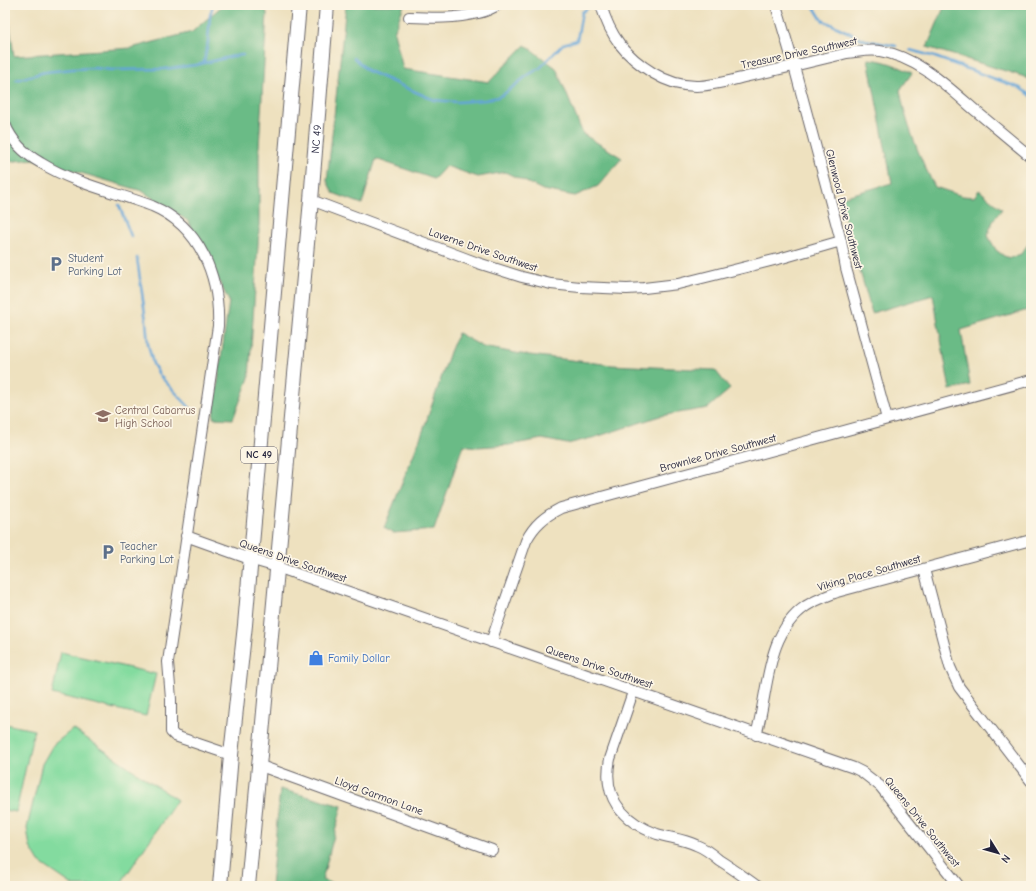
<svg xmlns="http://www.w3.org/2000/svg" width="1036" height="891" font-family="'Comic Neue',sans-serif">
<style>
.green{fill:#83db9f;stroke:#527e6d}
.forest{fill:#6abb86;stroke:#466e60}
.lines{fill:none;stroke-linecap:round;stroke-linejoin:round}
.stream{stroke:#64a5d8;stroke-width:2.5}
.minor-casing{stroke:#696569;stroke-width:12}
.highway-casing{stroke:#696569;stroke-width:16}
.minor{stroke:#fff;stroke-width:10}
.highway{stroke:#fff;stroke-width:14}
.labels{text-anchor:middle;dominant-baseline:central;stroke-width:3.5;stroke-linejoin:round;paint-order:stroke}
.shield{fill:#fcf5e5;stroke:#63616e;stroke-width:1}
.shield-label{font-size:10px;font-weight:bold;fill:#22223b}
.street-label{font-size:11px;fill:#22223b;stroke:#fcf5e5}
.service-label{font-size:11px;fill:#4e5e75;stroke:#fcf5e5;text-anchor:start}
.education-label{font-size:11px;fill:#785e54;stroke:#fcf5e5;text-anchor:start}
.shop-label{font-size:11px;fill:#366cbe;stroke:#fcf5e5;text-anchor:start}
</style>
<rect width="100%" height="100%" fill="#fcf5e5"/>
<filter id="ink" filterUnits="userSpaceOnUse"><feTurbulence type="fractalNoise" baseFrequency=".025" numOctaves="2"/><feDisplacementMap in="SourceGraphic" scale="8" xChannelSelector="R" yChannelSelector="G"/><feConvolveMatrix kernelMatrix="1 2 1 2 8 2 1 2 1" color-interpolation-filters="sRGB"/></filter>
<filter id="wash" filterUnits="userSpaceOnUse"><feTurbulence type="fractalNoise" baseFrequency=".012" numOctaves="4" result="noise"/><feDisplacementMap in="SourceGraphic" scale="16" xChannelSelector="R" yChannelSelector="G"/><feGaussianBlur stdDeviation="0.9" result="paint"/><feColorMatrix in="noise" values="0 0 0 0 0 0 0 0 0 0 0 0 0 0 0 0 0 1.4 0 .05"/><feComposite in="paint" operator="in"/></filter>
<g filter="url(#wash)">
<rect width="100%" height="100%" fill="#eee1bf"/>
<path class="green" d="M61,652L156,674L146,716L52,694Z
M5,724L34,730L16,812L5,810Z
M73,729L177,800L119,886H74L39,862L30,847L27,828L42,764L53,745Z"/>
<path class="forest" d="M5,5H7L14,56L131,48L192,32L223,5H263L267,13L259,147V230L249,378L233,419L213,418L229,301L188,221L142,191L34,159L5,162Z
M346,5H404L394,32L403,69L489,82L525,45L556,68L583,134L622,158L598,186L575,196L543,190L505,172L478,177L446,166L434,179L376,159L362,204L333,193L327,181Z
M945,5H1031V80L1022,76L927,47Z
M868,59C884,60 898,66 912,73L900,90C905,122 920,159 935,187L962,196L974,197L979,190L1002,209C995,217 990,225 988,236L996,250L1004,256L1010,258L1021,254L1031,240V309L961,330L970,385L950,390L933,295L872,313L839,198L892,183Z
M458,333L483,347L521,354L612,365L715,370L730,389L708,408L660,416L596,437L567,444L542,439L509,445L477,447L463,445L434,530L393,533L384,528L423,431L450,352Z
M280,789L342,806L322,880L341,886H271Z"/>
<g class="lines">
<path class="stream" d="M814,7L822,20L865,40L896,46
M910,50L932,56L1020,88L1031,96
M354,58L368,71L434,100L457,102L485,100L498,97L504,94L528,75L540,68L563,44L577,40L582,12L591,6
M204,62L208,42L210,15L213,5
M16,80L45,72L73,69L94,68L112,70L164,69L196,65L234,56L243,55
M119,205L131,236
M137,258L146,321L148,344L153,364L160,376L193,411"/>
</g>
</g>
<g filter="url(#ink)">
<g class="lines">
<defs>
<path id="minor" d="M601,5C610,36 625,56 653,73C666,81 680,86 696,86C713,86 732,80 749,76C782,69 814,61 847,53C858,52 869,49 880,51C918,57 949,88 977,112C995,127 1013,142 1031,157
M776,5L794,66L841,241L846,268L887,419
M409,17C432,18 455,19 478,13C485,12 492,8 498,5
M5,124C12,142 25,154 41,163C75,184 115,192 152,206C200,226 220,277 218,326L168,662L171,699V732L175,736L231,755
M311,200L478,263L522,277L551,284L580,287L627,289L644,288L678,284L782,258L841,241
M186,536L250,559L277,567L854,768L862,772L880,786L959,886
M924,569L950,667L959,687L1031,781
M491,642L526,541C534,525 545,516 561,508L1031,380
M633,692L610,759C602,797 622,821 657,834C670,838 683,839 696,845C704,848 712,854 719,860C732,868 744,877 757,886
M756,735C769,691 765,634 806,606C816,600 827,596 837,592L1031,540
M258,765L492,850"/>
<g id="highway">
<path d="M220,886L231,755L245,625L299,5"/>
<path id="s1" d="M248,886L311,200L327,5"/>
</g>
</defs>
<use href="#minor" class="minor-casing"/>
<use href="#highway" class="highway-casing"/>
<use href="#minor" class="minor"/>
<use href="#highway" class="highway"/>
</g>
</g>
<defs>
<symbol id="parking-bare" viewBox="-9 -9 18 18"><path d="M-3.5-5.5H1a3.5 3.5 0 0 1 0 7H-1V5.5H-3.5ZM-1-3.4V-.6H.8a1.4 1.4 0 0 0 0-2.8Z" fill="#5c6f8a" stroke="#fcf5e5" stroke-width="2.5" paint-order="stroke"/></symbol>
<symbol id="school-bare" viewBox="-9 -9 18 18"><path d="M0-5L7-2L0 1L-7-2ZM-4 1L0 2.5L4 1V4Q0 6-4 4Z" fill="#8d6e63" stroke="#fcf5e5" stroke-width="2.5" paint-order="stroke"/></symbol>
<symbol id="shop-bare" viewBox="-9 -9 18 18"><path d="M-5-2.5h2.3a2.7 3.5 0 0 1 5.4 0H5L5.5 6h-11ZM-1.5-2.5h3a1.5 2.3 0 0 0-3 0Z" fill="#3f7fe0" stroke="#fcf5e5" stroke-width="2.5" paint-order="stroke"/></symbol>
</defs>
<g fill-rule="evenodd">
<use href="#parking-bare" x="45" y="253" width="22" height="22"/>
<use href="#school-bare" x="92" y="405" width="22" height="22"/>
<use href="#parking-bare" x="97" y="541" width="22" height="22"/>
<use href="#shop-bare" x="305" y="647" width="22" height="22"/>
</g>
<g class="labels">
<rect class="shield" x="241" y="447" width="36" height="16" rx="3"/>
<g class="shield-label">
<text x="259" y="455">NC 49</text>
</g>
<g class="street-label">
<text transform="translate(799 53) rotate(-12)">Treasure Drive Southwest</text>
<text stroke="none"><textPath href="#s1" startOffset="750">NC 49</textPath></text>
<text transform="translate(844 209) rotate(76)">Glenwood Drive Southwest</text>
<text transform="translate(483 250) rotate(19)">Laverne Drive Southwest</text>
<text transform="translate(718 453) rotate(-15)">Brownlee Drive Southwest</text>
<text transform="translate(293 561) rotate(19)">Queens Drive Southwest</text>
<text transform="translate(869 573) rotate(-16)">Viking Place Southwest</text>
<text transform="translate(599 667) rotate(19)">Queens Drive Southwest</text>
<text transform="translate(379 796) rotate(20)">Lloyd Garmon Lane</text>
<text transform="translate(922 822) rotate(51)">Queens Drive Southwest</text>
</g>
<g class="service-label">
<text x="68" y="258">Student<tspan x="68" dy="13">Parking Lot</tspan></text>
<text x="120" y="546">Teacher<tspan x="120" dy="13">Parking Lot</tspan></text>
</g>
<g class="education-label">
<text x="115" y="410">Central Cabarrus<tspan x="115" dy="13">High School</tspan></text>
</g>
<g class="shop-label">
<text x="328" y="658">Family Dollar</text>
</g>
</g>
<rect width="1036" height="891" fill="none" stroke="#fcf5e5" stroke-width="20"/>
<g transform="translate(998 853) rotate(127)" stroke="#fcf5e5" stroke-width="3" paint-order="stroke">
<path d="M0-3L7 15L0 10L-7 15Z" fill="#22223b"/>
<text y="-6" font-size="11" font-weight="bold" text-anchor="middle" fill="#22223b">N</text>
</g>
</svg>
